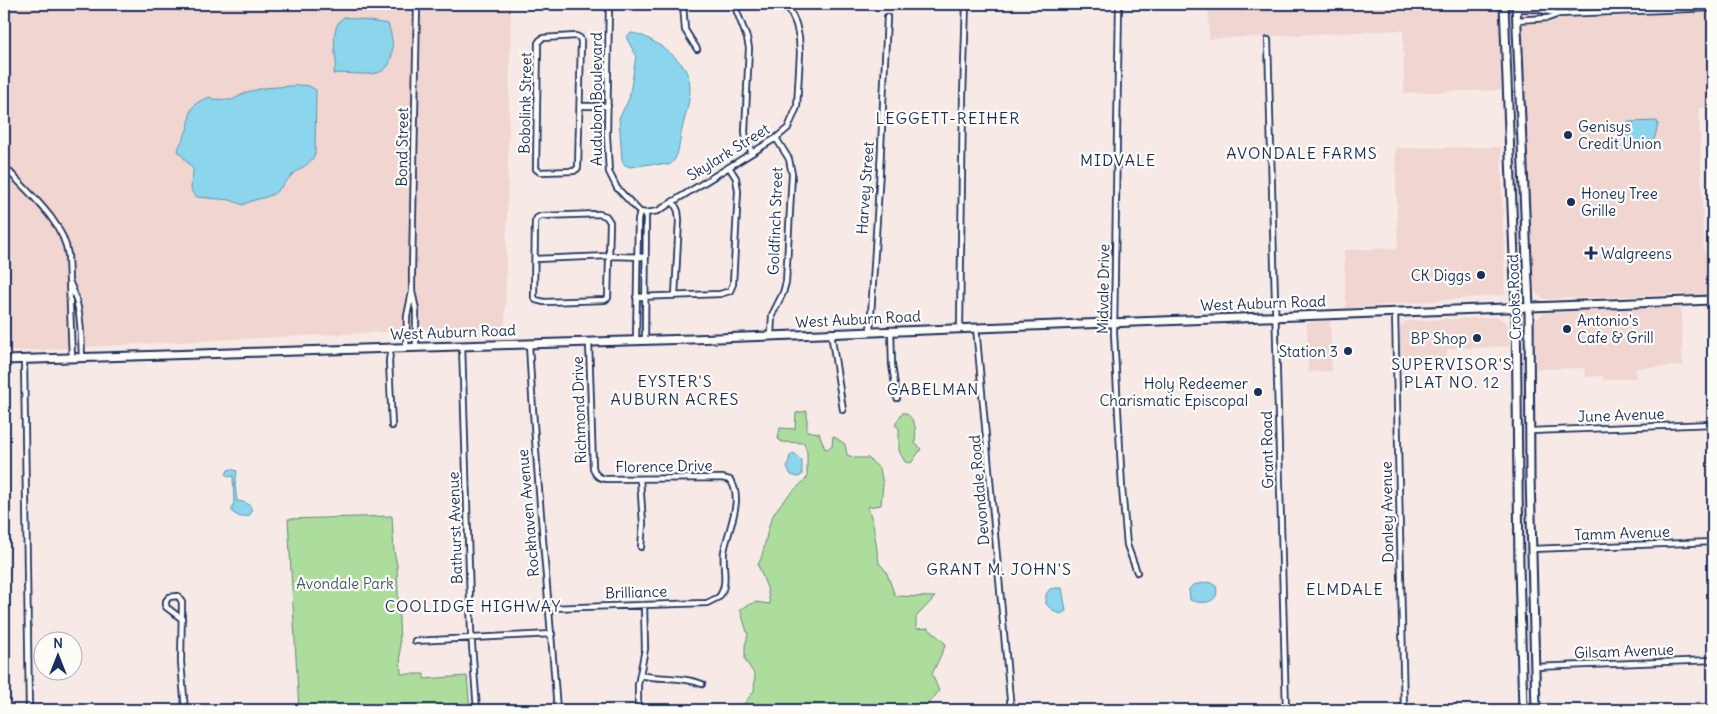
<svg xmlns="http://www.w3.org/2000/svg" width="1717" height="714" font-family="Delius,sans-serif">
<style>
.built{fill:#f0d5d1}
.green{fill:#addd9c;stroke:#64867d}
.water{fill:#8bd6ec;stroke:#5e93b3}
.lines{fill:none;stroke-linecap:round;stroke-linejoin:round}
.minor-casing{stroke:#1b2f5e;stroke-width:8}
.secondary-casing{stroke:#1b2f5e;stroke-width:11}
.minor{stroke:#fdfcf7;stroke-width:4.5}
.secondary{stroke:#fdfcf7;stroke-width:7}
.poi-dot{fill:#1b2f5e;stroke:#fdfcf7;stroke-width:2}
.labels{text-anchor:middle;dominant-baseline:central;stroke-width:4.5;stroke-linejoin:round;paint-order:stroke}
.street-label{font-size:15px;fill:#1b2f5e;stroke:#fdfcf7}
.poi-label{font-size:15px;fill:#1b2f5e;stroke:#fdfcf7;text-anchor:start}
.park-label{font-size:15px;fill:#405a6e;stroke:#fdfcf7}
.neighbourhood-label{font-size:16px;letter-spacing:1px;fill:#1b2f5e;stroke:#fdfcf7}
</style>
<rect width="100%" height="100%" fill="#f7eae6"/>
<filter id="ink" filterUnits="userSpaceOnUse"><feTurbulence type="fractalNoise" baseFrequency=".02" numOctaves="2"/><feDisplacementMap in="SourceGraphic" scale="10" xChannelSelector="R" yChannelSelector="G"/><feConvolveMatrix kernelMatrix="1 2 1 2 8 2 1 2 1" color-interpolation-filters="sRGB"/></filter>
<g filter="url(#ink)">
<path class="built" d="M4,4H511L505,326L156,343L4,352Z
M1208,4H1499L1501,90L1404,93L1403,30L1209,39Z
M1522,4H1713V107L1699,108L1704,253H1713V296H1699L1682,294L1545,299L1537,295L1535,290L1530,247L1521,59L1523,37Z
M1501,147L1505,295L1346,308L1344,250L1398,248L1395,148Z
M1681,307L1683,366L1636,368V378L1603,380V376L1585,377V368L1536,369L1535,321L1544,313Z
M1498,317L1509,326V346L1447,349V365L1400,366V327L1406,321Z
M1330,321L1332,371L1308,372L1307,323Z"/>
<path class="green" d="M807,411V431L819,433L825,449L832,447L833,436L845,444L847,455L855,458H868L880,469L883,484L881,505L868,507L873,523L879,563L886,571L895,596L935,597L916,617V629L928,628L946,644L932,674L939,691L924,710H739L754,691L755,675L745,660V646L748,635L740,609L755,602L770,604L767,588L758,565C765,551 765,538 770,523C775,505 794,491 807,478V452L804,443L782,442L778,439L780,428L795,429L796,413Z
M902,413H906C917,422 916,430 915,443L921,449L911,463L905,462L899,451V428L895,425Z
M392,516L394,551L397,565L401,674H424V679L467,676L470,710H299L288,519Z"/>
<path class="water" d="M344,17L388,24C392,36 394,45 391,58C390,61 389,66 386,68C377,79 347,71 333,74C334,70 336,67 336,63C335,48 330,27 344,17Z
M631,33C640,33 655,42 662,47C702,74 690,94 681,134C679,145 679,159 669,165L651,164L630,167L625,165L622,161L619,118L629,99L636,56L626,37Z
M302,85L309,86L316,90L315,153C313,164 297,169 290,177C284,183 280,190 273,194C264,199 252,199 243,205L230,200L197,197C186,190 194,180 193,169L178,151C179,144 184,139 186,132C194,115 183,106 210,97L213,99L232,100L247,92L264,88Z
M1657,121L1658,125L1652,147L1629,146L1626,144V124L1628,122Z
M794,453L802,461V475L798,477L791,475L787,467L790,456Z
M231,469L237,471L235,485L237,501C245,502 250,503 252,511L249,516L240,517L232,512V507L234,503L233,476L228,477L226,475L228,470Z
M1209,582L1216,586C1221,603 1203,605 1190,600L1189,589L1193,585Z
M1055,588H1062L1066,611L1061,614L1055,612L1046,604V594L1050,589Z"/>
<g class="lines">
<defs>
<path id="minor" d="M609,4L607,136L609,172L617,188L640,212L646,213L658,211L776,138L788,128L797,107L800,53L799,37L796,24L787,4
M683,4L685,30L697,49
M734,4L747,38L749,48L745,132L746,139L752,153
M1119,4L1114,333L1122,488L1127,545L1137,572
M1516,9H1538L1559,14
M1516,20L1548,18L1559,14L1713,8
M576,36L580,38L581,41L578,168L574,171L540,172L536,169L538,43L540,40L543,38Z
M1268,40L1286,710
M580,106H608
M4,166C26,191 64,221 68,255L72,358
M673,201L678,211L679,220L675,296
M599,214L606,216L610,222L608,298L605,300L544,302L536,300L534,297L535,222L537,218L541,216Z
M535,259L610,256L646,257
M70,283C81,306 81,332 82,357
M636,297L720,294L730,291L733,284L738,191L736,178L729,167
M1395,312L1404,710
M976,327L1011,710
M960,328L963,96L966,4
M891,330L892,365L897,398
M870,331L880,170L887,17
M831,333L843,410
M771,336L772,315L783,293L786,282L792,174L789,159L776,138
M636,341L638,220L640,212
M645,341L646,213
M529,343C535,466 548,588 557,710
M462,345L471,632L477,710
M416,346V310L412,291V271L417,4
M391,347L389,361L392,426
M406,347L407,316L412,292
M24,359L29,710
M1530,431L1713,424
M640,479L643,524L641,547
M1532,549L1713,542
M550,608L707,603L719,597C729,584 722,567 724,552C727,532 745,498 730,480L722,478L606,479C598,478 594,474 593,467L589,342
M182,619L166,607V601L169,597L178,596L181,600L182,603L181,662L185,710
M415,641L552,634
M1535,667L1713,660
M640,675C661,680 682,676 702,684
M638,710V685L645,649L644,605"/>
<path id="secondary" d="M1504,4L1516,308L1519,566L1523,710
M1516,4L1529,307L1530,477L1536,710
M4,360L691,339L1713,300"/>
</defs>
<use href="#minor" class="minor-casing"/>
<use href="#secondary" class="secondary-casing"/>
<use href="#minor" class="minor"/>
<use href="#secondary" class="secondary"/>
</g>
</g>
<g class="poi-dot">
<circle cx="1568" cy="135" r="5"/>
<circle cx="1571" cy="202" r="5"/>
<path d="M1588.5 245.5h5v5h5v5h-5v5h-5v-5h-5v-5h5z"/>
<circle cx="1481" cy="275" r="5"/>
<circle cx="1567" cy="329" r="5"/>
<circle cx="1477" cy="338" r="5"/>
<circle cx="1348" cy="351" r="5"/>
<circle cx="1258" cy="392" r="5"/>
</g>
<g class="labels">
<g class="street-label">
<text transform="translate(596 99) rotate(-90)">Audubon Boulevard</text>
<text transform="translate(525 103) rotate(-89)">Bobolink Street</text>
<text transform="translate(402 147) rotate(-89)">Bond Street</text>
<text transform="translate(728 152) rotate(-32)">Skylark Street</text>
<text transform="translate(865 188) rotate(-86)">Harvey Street</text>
<text transform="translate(775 221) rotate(-88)">Goldfinch Street</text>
<text transform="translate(1103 289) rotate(-89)">Midvale Drive</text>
<text transform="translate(1514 297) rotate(-92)">Crooks Road</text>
<text transform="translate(1263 303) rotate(-2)">West Auburn Road</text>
<text transform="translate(858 319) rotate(-3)">West Auburn Road</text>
<text transform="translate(453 332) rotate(-2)">West Auburn Road</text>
<text transform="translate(579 410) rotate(-92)">Richmond Drive</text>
<text transform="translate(1621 415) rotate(-2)">June Avenue</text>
<text transform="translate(1267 450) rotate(-91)">Grant Road</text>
<text transform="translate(664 466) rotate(-1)">Florence Drive</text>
<text transform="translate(979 490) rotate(-95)">Devondale Road</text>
<text transform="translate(1387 512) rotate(-91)">Donley Avenue</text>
<text transform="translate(528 513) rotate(-95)">Rockhaven Avenue</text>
<text transform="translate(455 528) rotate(-92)">Bathurst Avenue</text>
<text transform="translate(1622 533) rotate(-2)">Tamm Avenue</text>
<text transform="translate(636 592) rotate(-2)">Brilliance</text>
<text transform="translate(1624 651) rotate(-2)">Gilsam Avenue</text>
</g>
<g class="poi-label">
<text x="1578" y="126">Genisys<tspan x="1578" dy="17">Credit Union</tspan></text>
<text x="1581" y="193">Honey Tree<tspan x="1581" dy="17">Grille</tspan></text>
<text x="1601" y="253">Walgreens</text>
<text x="1471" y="275" text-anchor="end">CK Diggs</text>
<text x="1577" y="320">Antonio's<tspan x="1577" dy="17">Cafe &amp; Grill</tspan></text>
<text x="1467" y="338" text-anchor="end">BP Shop</text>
<text x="1338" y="351" text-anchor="end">Station 3</text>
<text x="1248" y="383" text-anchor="end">Holy Redeemer<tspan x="1248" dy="17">Charismatic Episcopal</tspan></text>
</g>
<g class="park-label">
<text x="345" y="583">Avondale Park</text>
</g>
<g class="neighbourhood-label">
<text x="948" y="118">LEGGETT-REIHER</text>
<text x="1302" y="153">AVONDALE FARMS</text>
<text x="1118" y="160">MIDVALE</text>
<text x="1452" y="364">SUPERVISOR'S<tspan x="1452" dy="18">PLAT NO. 12</tspan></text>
<text x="675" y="381">EYSTER'S<tspan x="675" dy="18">AUBURN ACRES</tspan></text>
<text x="933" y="389">GABELMAN</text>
<text x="999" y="569">GRANT M. JOHN'S</text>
<text x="1345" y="589">ELMDALE</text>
<text x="473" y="606">COOLIDGE HIGHWAY</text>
</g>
</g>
<rect width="1717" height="714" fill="none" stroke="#fdfcf7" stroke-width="20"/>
<rect x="10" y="10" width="1697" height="694" fill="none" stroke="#1b2f5e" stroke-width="2" filter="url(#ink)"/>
<g transform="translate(58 656)"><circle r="24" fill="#fdfcf7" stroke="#a3aaba"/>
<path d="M0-4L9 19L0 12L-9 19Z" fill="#1b2f5e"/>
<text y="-8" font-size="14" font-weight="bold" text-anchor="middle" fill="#1b2f5e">N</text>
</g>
</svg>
